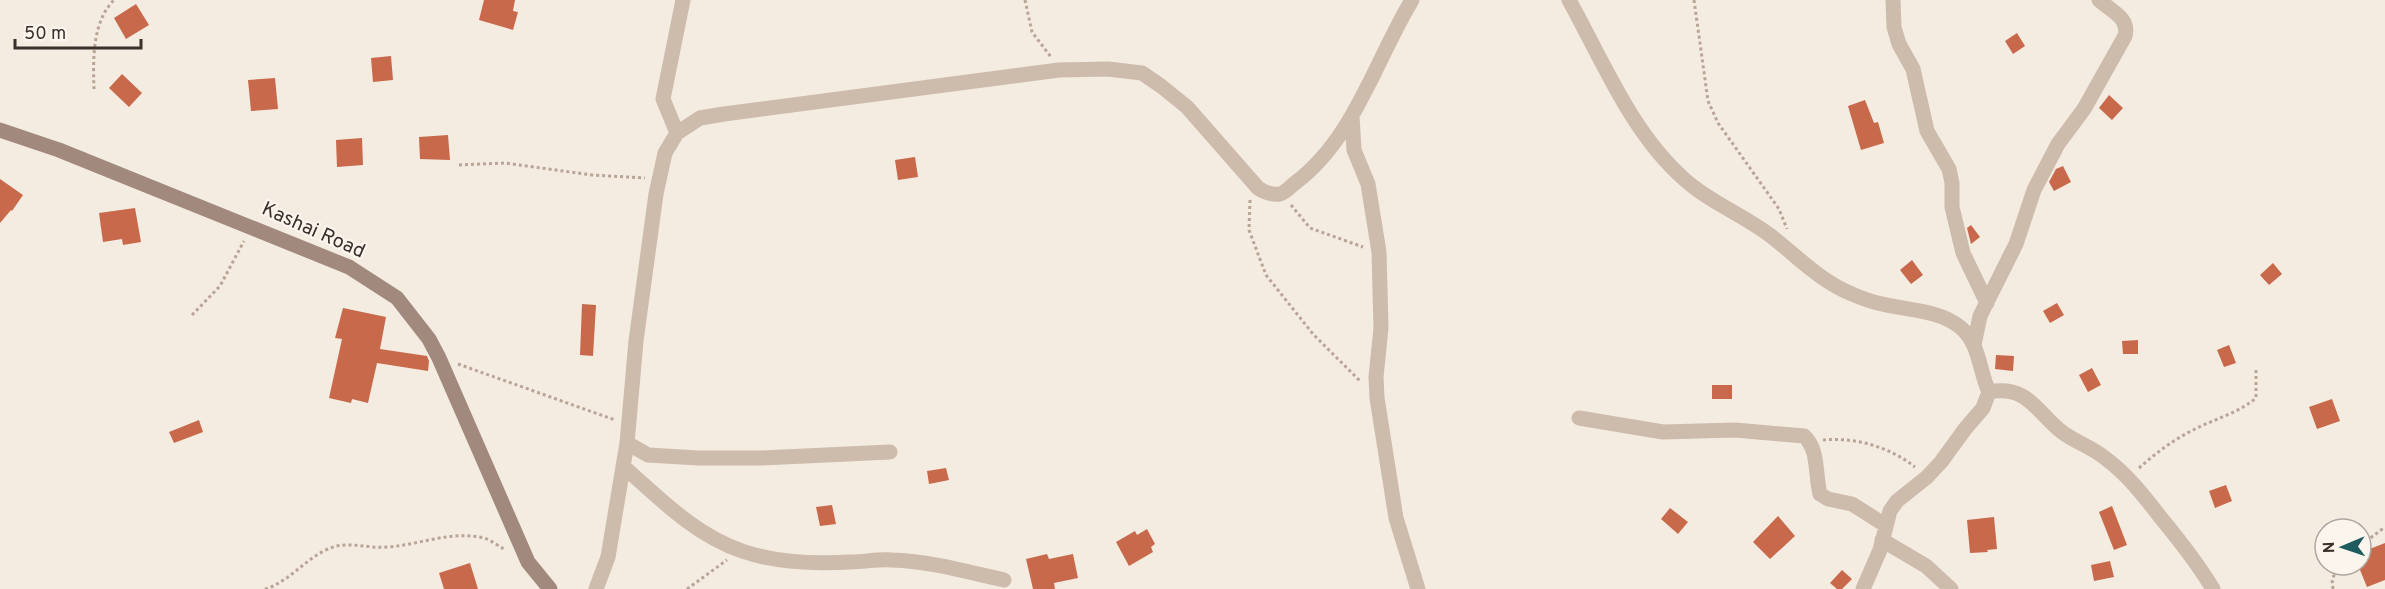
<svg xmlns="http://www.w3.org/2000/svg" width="2385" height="589" font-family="Overpass,sans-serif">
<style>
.building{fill:#c8694b}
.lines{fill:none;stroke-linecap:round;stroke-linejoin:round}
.path{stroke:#b9a596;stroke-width:3;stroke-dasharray:3 3;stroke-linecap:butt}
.street{stroke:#cdbbac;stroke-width:15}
.secondary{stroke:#a18a7d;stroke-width:15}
.labels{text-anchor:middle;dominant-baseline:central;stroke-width:4.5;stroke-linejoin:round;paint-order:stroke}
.street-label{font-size:20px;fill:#3b302b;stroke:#fbf5ee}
</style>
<rect width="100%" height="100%" fill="#f4ebe1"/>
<path class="building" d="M484,0H515L513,11L518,12L513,30L479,20Z
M136,4L149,25L126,39L114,18Z
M2017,33L2025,46L2013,54L2005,41Z
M391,56L393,80L373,82L371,58Z
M122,74L142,93L129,107L109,88Z
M275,78L278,109L251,111L248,80Z
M2109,95L2123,108L2112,120L2099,108Z
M1865,100L1874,123L1878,122L1884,143L1861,150L1848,106Z
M448,135L450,160L420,159L419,137Z
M362,138L363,165L337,167L336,140Z
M915,157L918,177L898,180L895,160Z
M2063,166L2071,182L2054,191L2049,182L2056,169Z
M0,179L23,195L12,211L11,210L0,223Z
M135,208L141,242L123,245L122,239L103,242L99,213Z
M1971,225L1980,237L1971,244L1967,228Z
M1912,260L1923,275L1911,284L1900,270Z
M2273,263L2282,274L2269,285L2260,275Z
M2057,303L2064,315L2050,323L2043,311Z
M582,304L596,305L593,356L580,355Z
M343,308L386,317L380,349L427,356L429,361L428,371L377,363L368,403L352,399L351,403L329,398L342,339L335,338Z
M2138,340V354H2123L2122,341Z
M2229,345L2236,363L2224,367L2217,350Z
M1996,355L2014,356L2013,371L1995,369Z
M2092,368L2101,385L2088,392L2079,375Z
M1712,385H1732V399H1712Z
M2332,399L2340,421L2317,429L2309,407Z
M199,420L203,432L174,443L169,432Z
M946,468L949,480L929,484L927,471Z
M2226,485L2232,501L2215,508L2209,491Z
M832,505L836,524L820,526L816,507Z
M2112,506L2127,545L2114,550L2099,512Z
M1670,508L1688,522L1678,534L1661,519Z
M1778,516L1795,536L1770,559L1753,542Z
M1994,517L1997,549L1987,550L1988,552L1970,553L1967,520Z
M1147,529L1155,544L1151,547L1153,552L1129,566L1116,542L1135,531L1137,535Z
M2385,543V580L2367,587L2358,565H2361V561L2370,557L2367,550Z
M1047,554L1049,559L1073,554L1078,578L1054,583L1055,589H1033L1026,559Z
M2110,561L2114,577L2094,581L2091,565Z
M470,563L478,589H444L439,573Z
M1842,570L1852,579L1842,589H1837L1830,583Z"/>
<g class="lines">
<path class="path" d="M1025,0L1032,32L1051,57
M1694,0L1708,101L1718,123L1779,209L1787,229
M94,89C93,60 92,22 114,0
M459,165L505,163L592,175L645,178
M1250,200L1249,230L1266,275L1313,334L1361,382
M1291,205L1310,228L1363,247
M192,315L220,286L244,241
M458,364L615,420
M1823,440C1855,437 1890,447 1915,467
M2139,468C2156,453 2173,440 2193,430C2214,419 2237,414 2256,398V367
M2361,545L2385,527
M265,589C289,582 305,559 328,549C348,540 367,549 387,547C420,545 451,530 484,538C491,540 498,546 504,549
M687,589L727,560
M2333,589L2332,579L2340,565"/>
<path class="street" d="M1569,0C1603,61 1631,132 1684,179C1709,202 1744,215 1771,236C1798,257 1820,281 1852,294C1861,298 1872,302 1882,304C1907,310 1939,310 1960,327C1980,343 1979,371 1989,392C2028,384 2037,413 2062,432C2075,442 2092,447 2105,458C2128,475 2144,496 2161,518C2180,541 2198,564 2213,589
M1893,0L1894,27L1899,44L1913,69L1927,131L1949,169L1952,183V207L1963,253L1987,303
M1352,116L1354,150L1368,184L1379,252L1381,328L1376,377L1377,398L1396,518L1418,589
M677,133L663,99L683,0
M1974,345L1980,316L2016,244L2034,190L2058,144L2084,109L2125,36C2130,18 2111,11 2099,0
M1579,418L1663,432L1735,430L1804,436C1819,449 1815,475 1820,494L1828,499L1852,504L1885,525
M627,443L648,455L698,458H761L890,452
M623,466C659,498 695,535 742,551C774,562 816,564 850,562C864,562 878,559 892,560C929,561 967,572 1004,580
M1882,540L1926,566L1951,589
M596,589L608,557L627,443L636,341L656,194L665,153L677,133L700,118L724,114L1059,70L1108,69L1142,73L1161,86L1187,107L1258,188C1264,192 1272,195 1280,194C1285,193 1291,186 1295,183C1354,139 1375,61 1412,0
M1863,589L1880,550L1890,511L1897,501L1927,477L1941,462L1965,429L1983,408L1989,392"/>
<path class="secondary" d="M0,130L59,150L349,267L397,298L429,339L439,358L528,562L550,589"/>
</g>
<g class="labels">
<g class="street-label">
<text transform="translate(313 231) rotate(24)">Kashai Road</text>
</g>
</g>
<g transform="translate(2343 547) rotate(268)"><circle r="28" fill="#fbf5ee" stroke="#aea6a0" stroke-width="1.5"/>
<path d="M0-4.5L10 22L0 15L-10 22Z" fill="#1f5a5e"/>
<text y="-9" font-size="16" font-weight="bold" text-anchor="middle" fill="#3b302b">N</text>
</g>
<path d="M15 39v9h126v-9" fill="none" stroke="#3b302b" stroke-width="3"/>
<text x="24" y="39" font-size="18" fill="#3b302b" stroke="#fbf5ee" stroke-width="4.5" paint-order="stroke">50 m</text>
</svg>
